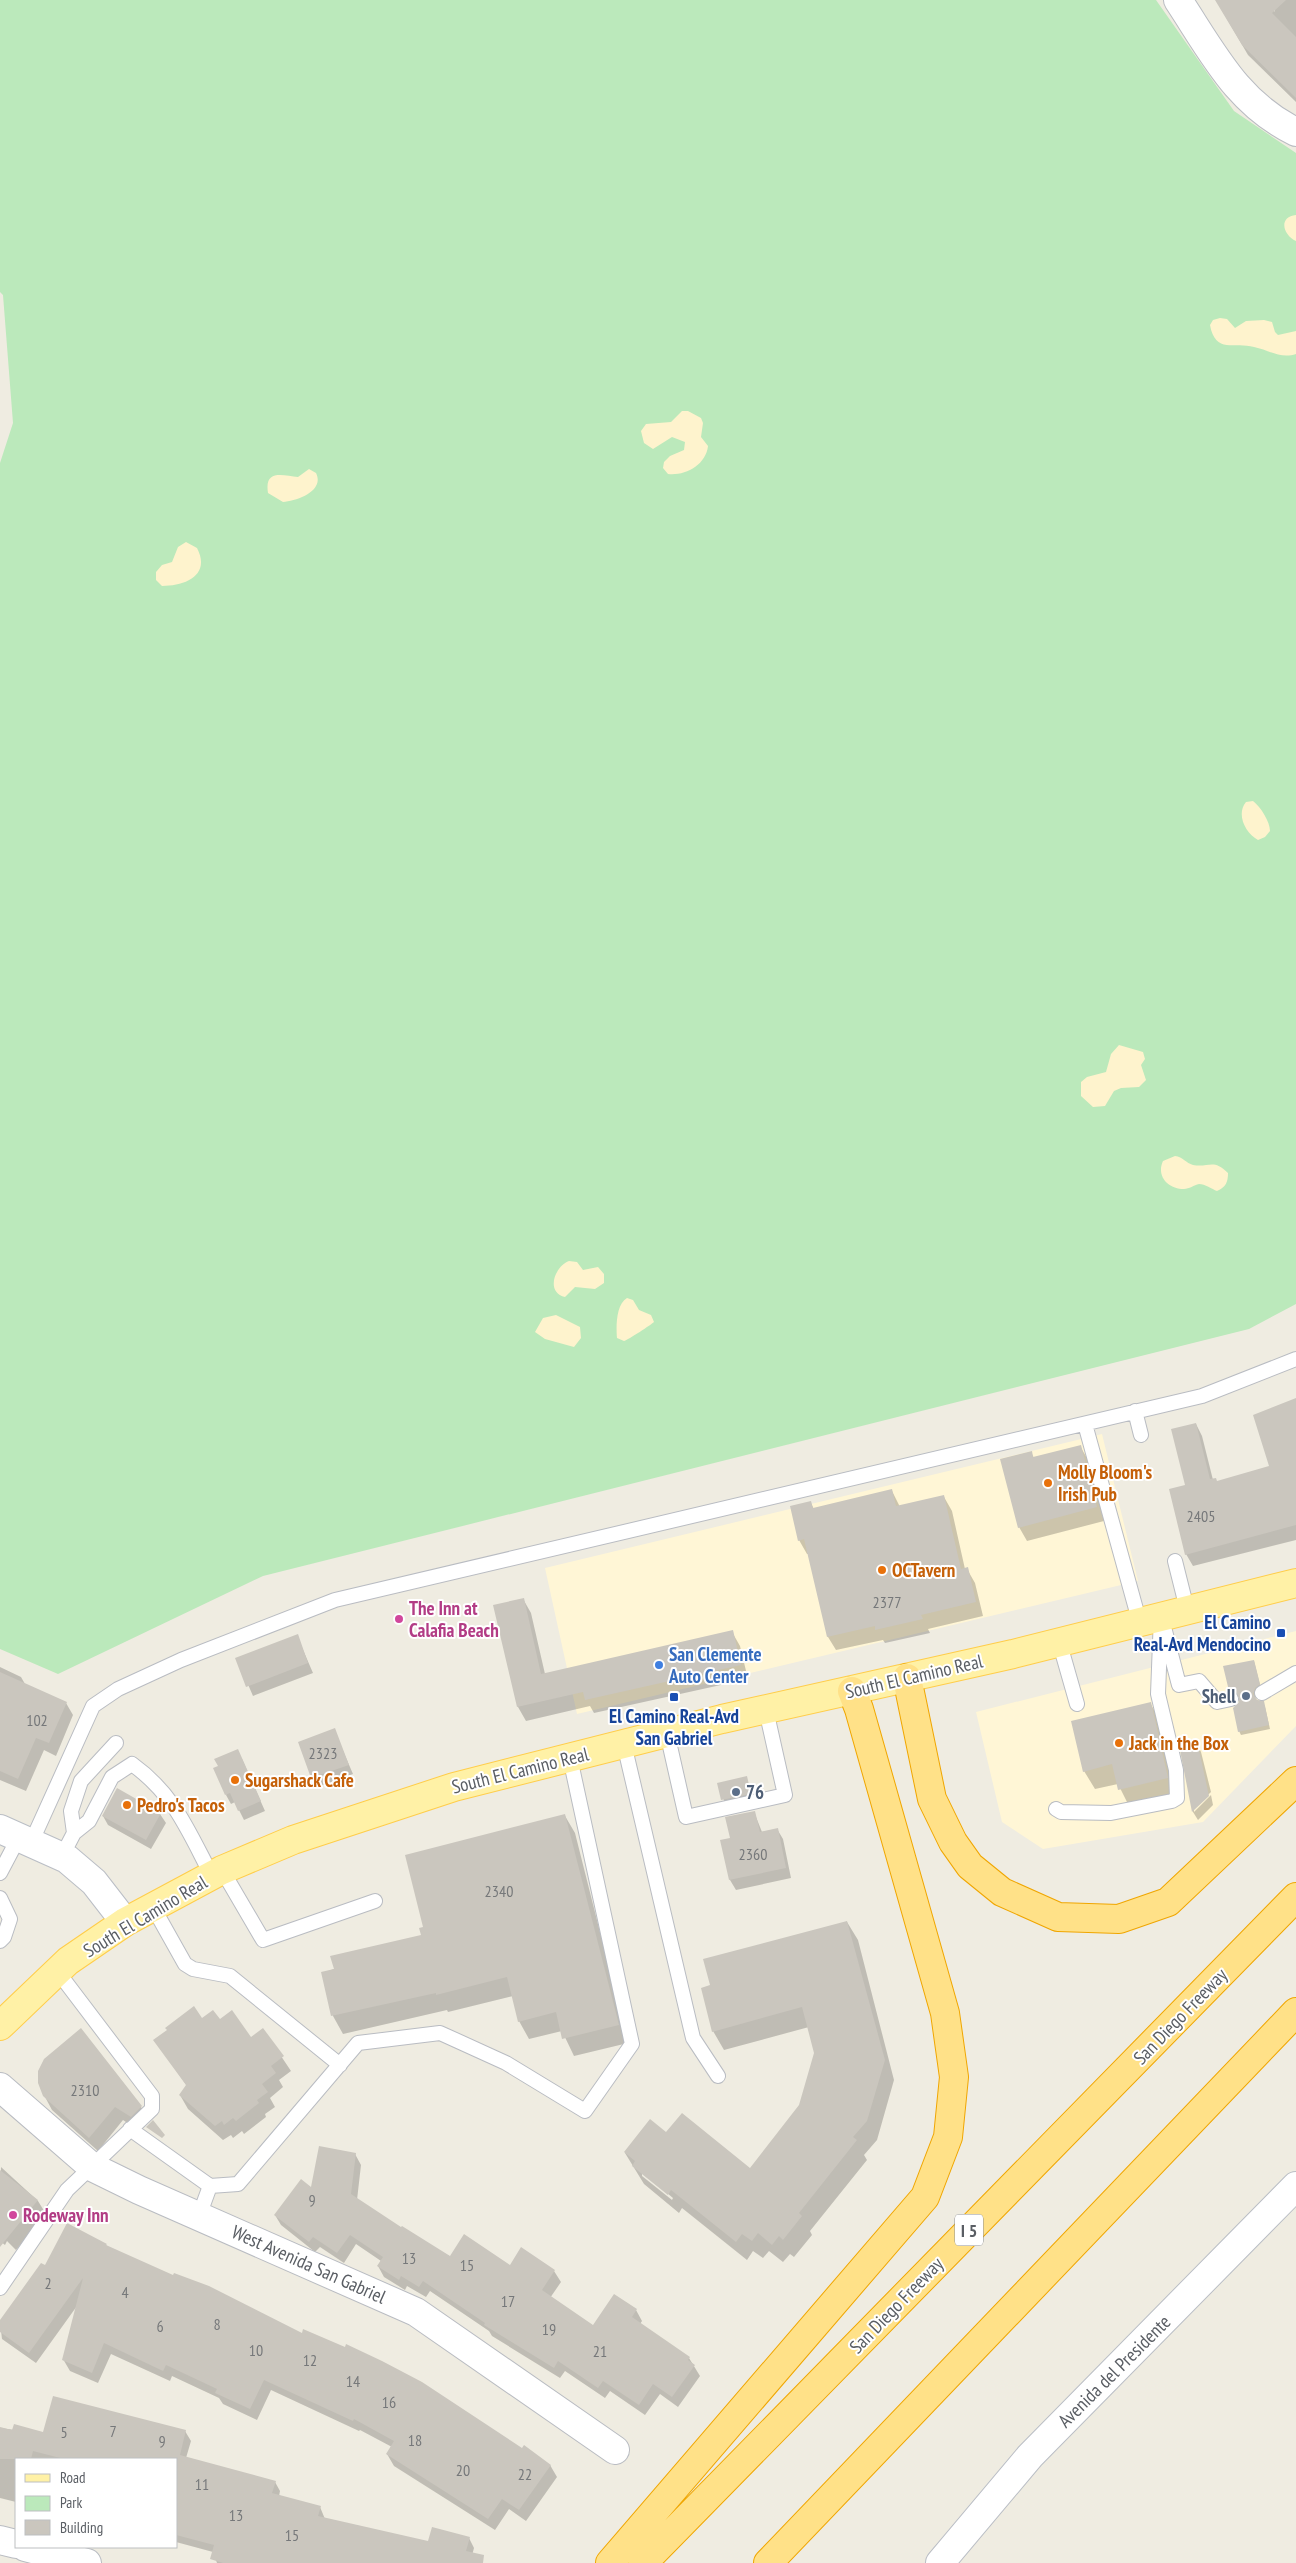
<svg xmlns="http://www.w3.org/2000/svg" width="1296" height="2563" font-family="'PT Sans Narrow',sans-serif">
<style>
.commercial{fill:#fff6d6}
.green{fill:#bbe9bb}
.sand{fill:#fef3cd}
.shadow{fill:#0003;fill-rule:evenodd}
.building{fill:#cac6be}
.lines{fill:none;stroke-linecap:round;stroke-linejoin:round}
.lane-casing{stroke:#b9bcc2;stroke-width:16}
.street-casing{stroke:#b9bcc2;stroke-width:30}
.secondary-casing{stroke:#babec5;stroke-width:30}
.primary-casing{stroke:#ffcd4a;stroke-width:30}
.highway-casing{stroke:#f0a600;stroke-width:30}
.lane{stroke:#fff;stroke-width:14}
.street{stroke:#fff;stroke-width:28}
.secondary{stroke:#fff;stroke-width:28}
.primary{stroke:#fff1a6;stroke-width:28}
.highway{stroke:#ffe188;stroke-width:28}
.food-dot{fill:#e8710a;stroke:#fff;stroke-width:2}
.hotel-dot{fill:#d1479c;stroke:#fff;stroke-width:2}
.transit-dot{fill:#1a4fb4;stroke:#fff;stroke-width:2}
.shop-dot{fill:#3f7fe0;stroke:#fff;stroke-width:2}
.service-dot{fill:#5c6f8a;stroke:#fff;stroke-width:2}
.labels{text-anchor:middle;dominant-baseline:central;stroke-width:4;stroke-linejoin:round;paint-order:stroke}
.number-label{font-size:16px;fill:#76787a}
.shield{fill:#fff;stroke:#8c8e92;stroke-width:1}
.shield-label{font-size:18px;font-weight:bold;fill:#5a5e64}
.food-label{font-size:19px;font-weight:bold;fill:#c56008;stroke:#fff;text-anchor:start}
.hotel-label{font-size:19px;font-weight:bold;fill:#b23c85;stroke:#fff;text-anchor:start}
.transit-label{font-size:19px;font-weight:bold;fill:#164399;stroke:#fff;text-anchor:end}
.shop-label{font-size:19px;font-weight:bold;fill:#366cbe;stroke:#fff;text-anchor:start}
.street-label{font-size:19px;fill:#5a5e64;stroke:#fff}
.service-label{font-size:19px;font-weight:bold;fill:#4e5e75;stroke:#fff;text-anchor:end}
</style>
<rect width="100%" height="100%" fill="#efece1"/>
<path class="commercial" d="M1102,1434L1138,1581L577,1714L545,1568Z
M1296,1631V1726L1203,1822L1043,1849L1002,1822L976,1712Z"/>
<path class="green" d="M0,0H1156L1234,111L1296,153V1304L1249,1329L263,1576L58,1674L0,1649V463L13,423L3,295L0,292Z"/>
<path class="sand" d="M1296,215V241C1283,235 1278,217 1296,215Z
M1220,318L1227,319L1235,328L1246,321L1264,320L1272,322L1275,332L1278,335L1296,331V354C1280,359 1269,350 1254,347C1235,342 1215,354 1210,325L1213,320Z
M682,411H688L701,418L703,423L701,437L708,446C706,465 685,476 668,474L663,468L664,462L670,456L684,450L685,442L672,437L653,449L644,443L641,431L646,424L671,422Z
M309,469L316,473C325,491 297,501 283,502L268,493C264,468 284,476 298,477Z
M186,542L197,548C211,575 186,586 162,586L156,580V572L162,565L172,562L178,547Z
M1253,801C1261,807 1270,822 1270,831L1265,837L1258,840C1245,833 1236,814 1246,802Z
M1119,1045L1143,1052L1145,1059L1141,1065L1146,1080L1139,1087L1121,1088L1114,1091L1105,1106L1093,1107L1081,1096V1082L1087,1077L1106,1072L1111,1054Z
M1175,1156C1183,1157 1186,1163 1193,1165C1209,1168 1213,1158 1228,1173C1228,1182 1226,1187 1217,1191C1212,1189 1205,1184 1199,1184C1194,1185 1189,1189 1184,1189C1168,1189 1156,1176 1163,1161Z
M569,1261L577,1262L583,1270L598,1267L604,1274V1283L595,1289L575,1287L565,1297C545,1292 555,1266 569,1261Z
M627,1298L633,1300L639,1310L651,1315L654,1322C652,1324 628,1340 624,1341L617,1338C616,1327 616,1304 627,1298Z
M556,1315L580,1327L581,1338L574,1347L545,1339L535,1332L543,1318Z"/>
<path class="shadow" d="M1216,0H1268L1275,12L1274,0H1296V102L1248,55Z
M1296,1399V1540L1193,1566L1186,1554V1486L1196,1424L1202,1436L1213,1480L1218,1482L1270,1467Z
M1080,1446L1088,1460L1104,1521L1027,1541L1019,1527L1031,1452L1034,1458Z
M892,1491L900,1507L944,1497L952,1511L965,1569H967L975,1583L983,1616L928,1629L930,1633L885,1643L883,1640L836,1650L828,1637L809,1554H807L799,1540L810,1502L814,1509Z
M523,1599L531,1613L545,1674L732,1632L740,1646L748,1679L594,1713L590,1706L526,1721L518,1707L495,1606Z
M297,1636L313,1673L253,1696L237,1659Z
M1254,1661L1261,1689L1257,1693L1255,1699L1263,1703L1265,1707L1270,1729L1241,1735L1239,1731L1241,1698L1232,1694L1230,1690Z
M0,1667L21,1677L25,1684L66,1703L73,1715L56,1756L44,1750L26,1791L0,1780Z
M1150,1703L1161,1722L1177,1797L1130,1808L1118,1784L1095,1789L1084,1771Z
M334,1730L353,1774L318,1787L299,1743Z
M1196,1742L1201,1752L1211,1792L1194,1808V1812L1211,1795L1213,1805L1198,1820L1193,1812L1186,1768Z
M242,1759L265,1811L244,1820L235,1802L231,1804L226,1795Z
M746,1777L752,1798L725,1804L719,1784Z
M754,1812L762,1832L777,1829L783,1839L791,1878L736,1890L730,1880L732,1839Z
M160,1814L166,1823L151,1849L108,1825L103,1816Z
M565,1816L575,1833L628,2043L574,2056L562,2031L529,2039L519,2021L513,1996L448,2012L447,2010L343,2034L333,2016L323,1973L423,1936Z
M847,1922L858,1940L894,2080L877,2140L864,2155L867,2160L810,2231L812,2235L794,2257L790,2254L783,2262L769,2251L763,2258L753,2251L747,2260L682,2208L679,2213L644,2184L625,2153L666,2134L750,2169L801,2106L816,2053L809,2027L724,2050L713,2031ZM642,2172L673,2198L672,2200L642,2176Z
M202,2019L220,2021L251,2038L263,2029L291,2071L279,2080L283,2087L270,2098L275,2107L265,2114L266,2117L244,2134L242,2131L233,2138L231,2135L223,2140L188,2109L180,2095L187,2086L155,2040Z
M81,2030L141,2107L149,2121L139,2131L123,2120L98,2151L52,2110L44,2095Z
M355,2154L361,2165L357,2200L401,2229L451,2257L510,2267L521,2249L554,2271L561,2282L550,2298L593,2327L636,2310L642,2321L640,2324L689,2358L700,2376L678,2407L660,2394L645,2415L610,2391L605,2398L565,2371L560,2378L492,2336L489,2331L430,2291L426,2297L407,2286L405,2290L384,2277L378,2266L381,2261L356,2244L344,2263L320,2247L315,2252L281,2225L275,2215Z
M1,2167L38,2201L46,2214L16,2250L7,2241L5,2245L0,2241Z
M106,2245L108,2248L523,2450L550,2465L557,2477L526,2521L509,2509L495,2530L394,2466L387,2454L392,2447L360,2430L359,2431L271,2390L257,2420L223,2404L219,2398L172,2376L170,2381L111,2354L98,2383L70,2371L63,2359L77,2306L36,2363L2,2339L0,2322L45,2267Z
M0,2428L44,2434L185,2431L191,2441L186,2458L275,2482L280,2491L279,2496L320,2507L325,2519L429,2543L469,2538L474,2548L470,2563H217L213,2552L176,2542V2459H16V2502L0,2498Z"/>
<path class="building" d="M1215,0H1286L1272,13L1296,37V98L1242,45Z
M1296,1398V1525L1185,1555L1169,1489L1185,1485L1171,1429L1196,1423L1210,1479L1216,1478L1217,1481L1269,1466L1253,1415Z
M1081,1445L1097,1507L1018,1528L1000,1459L1032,1451L1033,1457Z
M892,1489L896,1506L944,1495L961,1569L968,1567L976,1602L921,1615L923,1619L875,1630V1626L827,1637L804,1539L798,1541L790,1506L811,1501L813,1508Z
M524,1598L541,1674L733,1630L741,1665L585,1700L583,1692L517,1707L493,1605Z
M298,1634L308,1663L246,1687L235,1658Z
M1254,1660L1260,1684L1255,1688L1253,1694L1257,1700L1264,1701L1269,1725L1238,1732L1233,1708L1239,1702V1697L1234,1691H1229L1223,1666Z
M0,1672L67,1702L49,1743L36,1738L18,1779L0,1771Z
M1151,1702L1168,1778L1118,1790L1112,1764L1083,1772L1071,1721Z
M335,1728L349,1765L311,1778L298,1742Z
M1197,1741L1209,1796L1192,1812L1179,1745Z
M238,1749L261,1801L238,1811L230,1793L225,1795L213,1768L218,1766L214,1759Z
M747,1776L751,1794L721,1800L717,1783Z
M117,1788L161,1813L146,1840L102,1816Z
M755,1811L760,1832L778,1828L786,1868L729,1880L720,1840L730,1838L725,1817Z
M565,1814L619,2025L562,2039L556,2012L518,2022L507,1977L436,1995V1993L331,2016L321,1972L334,1969L330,1956L421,1935L419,1928L423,1927L405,1855Z
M847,1921L885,2060L867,2121L853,2137L857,2140L799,2213L802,2216L783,2240L779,2236L772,2245L758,2233L752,2241L742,2234L736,2242L671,2190L668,2195L632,2166L635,2161L624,2152L650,2119L666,2132L682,2113L750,2168L799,2105L814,2053L802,2007L712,2032L701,1988L710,1985L703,1959Z
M194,2006L202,2018L213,2010L220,2019L232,2010L251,2037L263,2028L284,2056L271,2066L276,2073L262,2084L268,2092L257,2100L259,2103L236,2121L233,2118L224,2125L222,2121L215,2126L179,2095L186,2085L153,2040L167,2030L165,2028Z
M81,2028L142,2106L131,2117L115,2107L89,2138L43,2096L38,2083V2071L44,2059Z
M153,2120L165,2135L162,2138L146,2127Z
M319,2146L356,2153L351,2194L401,2227L402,2226L450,2256L464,2234L510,2265L521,2247L555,2270L542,2290L593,2325L614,2294L637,2309L632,2317L690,2357L688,2360L695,2365L672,2397L653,2384L639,2405L603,2381L598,2388L558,2361L554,2368L484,2325L485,2323L423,2281L419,2287L401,2276L399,2280L377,2266L383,2257L350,2235L337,2253L313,2237L309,2242L274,2215L301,2179L311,2187Z
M0,2170L38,2200L0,2247Z
M67,2223L107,2244L106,2245L173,2275L174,2273L209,2286L302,2333L303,2329L345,2347L346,2344L382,2361L422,2382L522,2448L524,2445L551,2465L519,2510L502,2499L488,2519L386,2454L394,2441L354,2419L353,2421L264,2380L250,2409L215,2393L217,2389L166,2365L163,2371L104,2343L92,2373L62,2360L83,2278L29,2353L0,2332V2320L41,2263L45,2265Z
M53,2396L186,2430L180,2455L276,2481L272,2493L321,2506L318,2516L428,2541L432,2527L470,2537L466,2551L484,2555L483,2563H223L210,2559L214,2545L176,2535V2459H64L33,2451L31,2459H0V2427L12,2430L14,2424L43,2432Z"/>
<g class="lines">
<defs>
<path id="lane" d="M1135,1411L1141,1435
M1085,1424L1139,1620
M1175,1561L1187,1609
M1165,1631L1179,1685L1199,1681L1217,1702L1231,1699
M1059,1641L1077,1704
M1262,1693L1296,1673
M667,1733L686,1817L785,1795L766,1710
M624,1744L693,2038L718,2076
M1056,1809L1061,1812L1111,1813L1172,1801L1177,1798L1176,1770L1158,1694L1161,1616
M74,1833L71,1811L81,1781L116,1743
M31,1843L93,1706L118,1689L181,1660L335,1600L1202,1396L1296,1359
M62,1856L74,1833L89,1821L112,1777L132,1764C175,1795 188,1831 212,1876
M222,1870L263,1940L375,1901
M0,1873L19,1837
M0,1898L10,1919L4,1937L0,1941
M153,1907L185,1964L193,1969L230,1976L340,2065
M130,2129L210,2186
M199,2216L210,2186L238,2184L358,2043L440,2033L506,2063L585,2111L632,2044L570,1758
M0,2288L67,2190L152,2109V2096L58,1972"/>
<path id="street" d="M1178,0C1213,53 1237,103 1296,132
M0,2087L92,2167L139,2190L416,2312L615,2450
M0,2540L16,2544
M25,2547L87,2563"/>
<path id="secondary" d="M0,1829L67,1859L94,1882L125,1922
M940,2563L1030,2456L1296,2186"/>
<path id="primary" d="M0,2026L68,1961L125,1922L222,1870L293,1840L454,1787L722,1719L1013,1654L1296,1583"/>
<path id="highway" d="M907,1678L932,1799L953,1842L970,1866L1002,1892L1058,1917L1119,1919L1168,1902L1296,1781
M610,2563L925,2197L948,2137L954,2077L945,2013L859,1709L852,1691
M643,2563L1296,1897
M768,2563L1296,2012"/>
</defs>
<use href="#lane" class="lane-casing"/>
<use href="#street" class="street-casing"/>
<use href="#secondary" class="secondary-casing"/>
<use href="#primary" class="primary-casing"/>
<use href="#highway" class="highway-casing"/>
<use href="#lane" class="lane"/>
<use href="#street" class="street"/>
<use href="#secondary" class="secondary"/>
<use href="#primary" class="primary"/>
<use href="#highway" class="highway"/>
</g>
<g class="food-dot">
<circle cx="1048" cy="1483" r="5"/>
<circle cx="882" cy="1570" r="5"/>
<circle cx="1119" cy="1743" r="5"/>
<circle cx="235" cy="1780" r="5"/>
<circle cx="127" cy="1805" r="5"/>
</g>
<g class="hotel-dot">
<circle cx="399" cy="1619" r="5"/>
<circle cx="13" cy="2215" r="5"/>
</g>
<g class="transit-dot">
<rect x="1276" y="1628" width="10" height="10" rx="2.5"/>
<rect x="669" y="1692" width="10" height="10" rx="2.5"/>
</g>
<circle class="shop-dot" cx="659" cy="1665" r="5"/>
<g class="service-dot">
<circle cx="1246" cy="1696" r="5"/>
<circle cx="736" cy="1792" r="5"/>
</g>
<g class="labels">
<g class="number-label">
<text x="1201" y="1516">2405</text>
<text x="887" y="1602">2377</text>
<text x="37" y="1720">102</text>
<text x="323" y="1753">2323</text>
<text x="753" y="1854">2360</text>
<text x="499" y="1891">2340</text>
<text x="85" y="2090">2310</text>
<text x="312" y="2200">9</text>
<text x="409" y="2258">13</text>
<text x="467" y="2265">15</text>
<text x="48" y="2283">2</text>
<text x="125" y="2292">4</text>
<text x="508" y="2301">17</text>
<text x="217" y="2324">8</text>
<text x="160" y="2326">6</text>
<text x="549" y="2329">19</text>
<text x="256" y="2350">10</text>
<text x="600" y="2351">21</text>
<text x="310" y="2360">12</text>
<text x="353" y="2381">14</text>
<text x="389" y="2402">16</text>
<text x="113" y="2431">7</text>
<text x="64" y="2432">5</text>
<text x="415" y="2440">18</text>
<text x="162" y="2441">9</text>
<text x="463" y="2470">20</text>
<text x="525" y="2474">22</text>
<text x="202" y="2484">11</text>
<text x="236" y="2515">13</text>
<text x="292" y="2535">15</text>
</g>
<rect class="shield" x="955" y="2214.5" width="28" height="31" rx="4"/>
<g class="shield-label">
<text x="969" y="2230">I 5</text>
</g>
<g class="food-label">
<text x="1058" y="1472">Molly Bloom's<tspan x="1058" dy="22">Irish Pub</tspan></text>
<text x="892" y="1570">OCTavern</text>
<text x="1129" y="1743">Jack in the Box</text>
<text x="245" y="1780">Sugarshack Cafe</text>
<text x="137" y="1805">Pedro's Tacos</text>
</g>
<g class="hotel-label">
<text x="409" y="1608">The Inn at<tspan x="409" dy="22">Calafia Beach</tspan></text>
<text x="23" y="2215">Rodeway Inn</text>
</g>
<g class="transit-label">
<text x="1271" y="1622">El Camino<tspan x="1271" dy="22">Real-Avd Mendocino</tspan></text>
<text x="674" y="1716" text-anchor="middle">El Camino Real-Avd<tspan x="674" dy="22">San Gabriel</tspan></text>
</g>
<g class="shop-label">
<text x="669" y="1654">San Clemente<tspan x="669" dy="22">Auto Center</tspan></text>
</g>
<g class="street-label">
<text transform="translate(914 1676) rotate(-13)">South El Camino Real</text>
<text transform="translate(520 1770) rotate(-14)">South El Camino Real</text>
<text transform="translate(145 1916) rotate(-31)">South El Camino Real</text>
<text transform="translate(1180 2016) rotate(-46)">San Diego Freeway</text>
<text transform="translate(309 2264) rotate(24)">West Avenida San Gabriel</text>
<text transform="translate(896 2305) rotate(-46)">San Diego Freeway</text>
<text transform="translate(1114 2371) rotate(-45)">Avenida del Presidente</text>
</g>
<g class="service-label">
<text x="1236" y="1696">Shell</text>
<text x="746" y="1792" text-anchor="start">76</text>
</g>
</g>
<rect x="15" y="2458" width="162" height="90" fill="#ffffff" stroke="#bdbfc1"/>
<rect x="25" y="2474" width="25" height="8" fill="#fff1a6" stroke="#bdbfc1"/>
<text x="60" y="2483" font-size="15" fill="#5a5e64">Road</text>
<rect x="25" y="2496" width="25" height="15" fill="#bbe9bb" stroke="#bdbfc1"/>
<text x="60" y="2508" font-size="15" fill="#5a5e64">Park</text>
<rect x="25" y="2520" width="25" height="15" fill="#cac6be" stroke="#bdbfc1"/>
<text x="60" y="2533" font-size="15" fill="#5a5e64">Building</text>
</svg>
